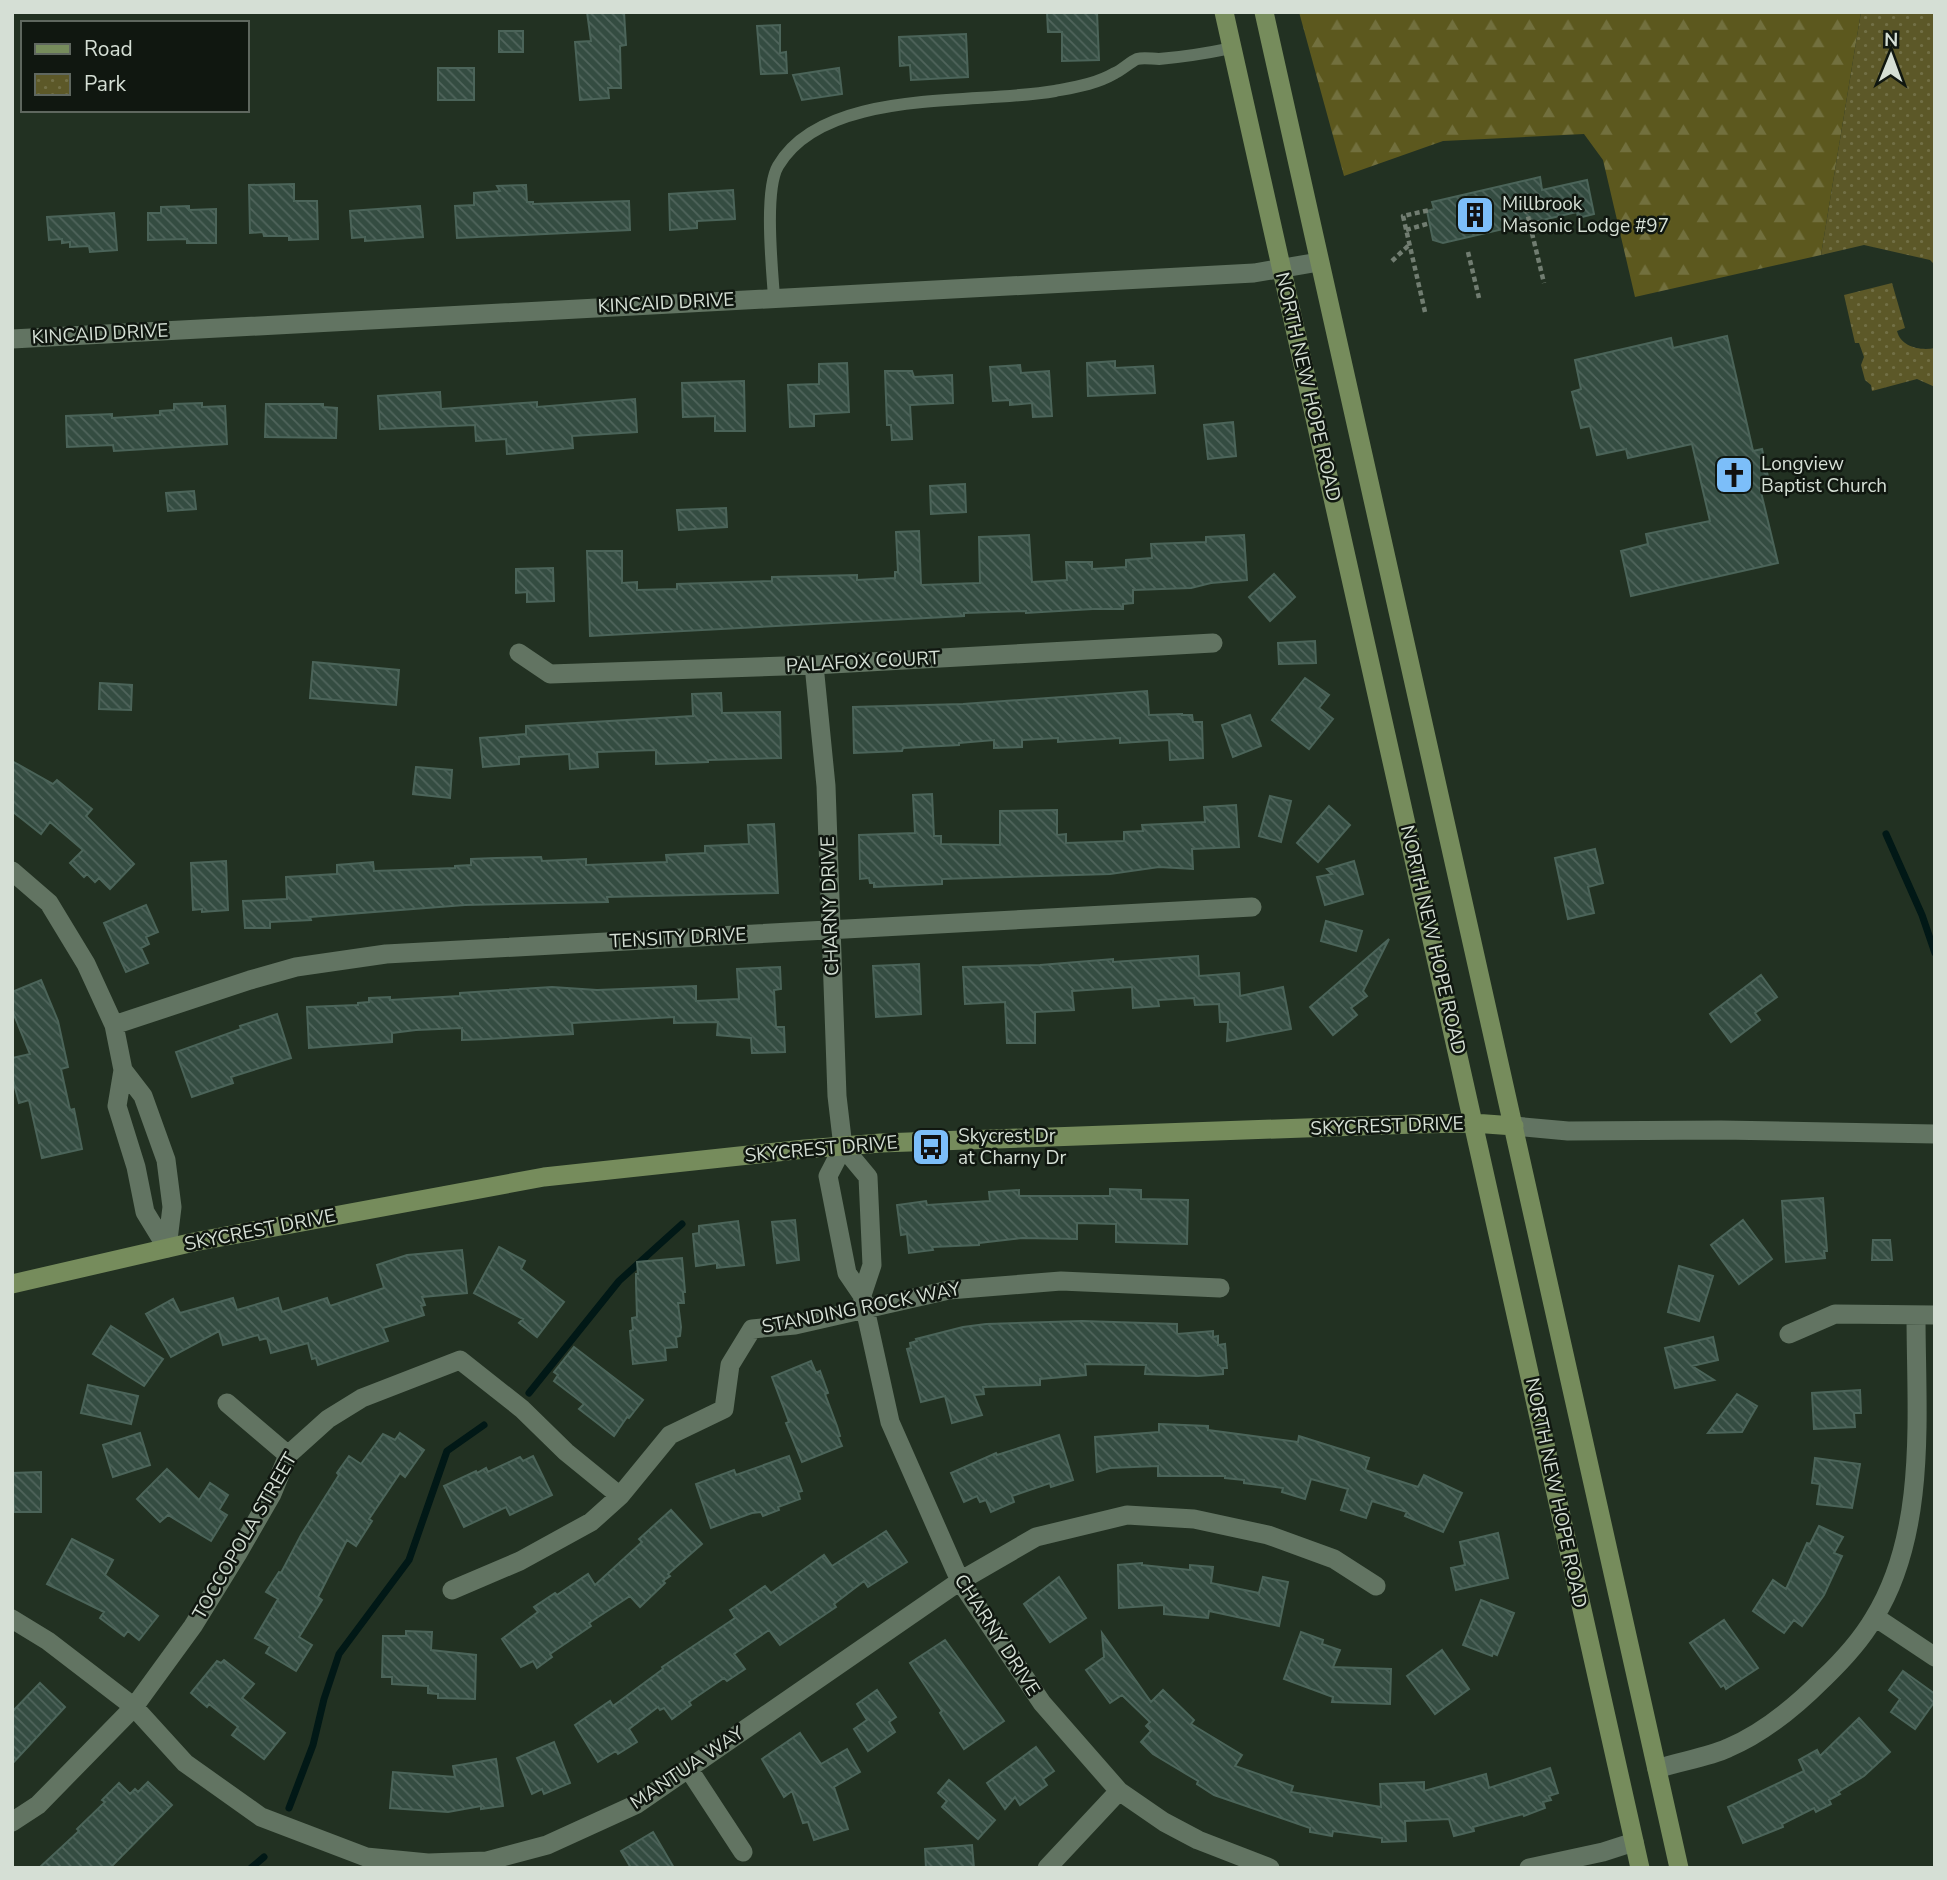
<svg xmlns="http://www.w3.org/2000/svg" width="1947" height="1880" font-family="'Nunito Sans',sans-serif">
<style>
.forest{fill:url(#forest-firs)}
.park{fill:url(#park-dots)}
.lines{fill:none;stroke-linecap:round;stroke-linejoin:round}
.stream{stroke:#011816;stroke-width:7}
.building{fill:url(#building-back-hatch);stroke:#4b6459;stroke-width:2}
.path{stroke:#717d71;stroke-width:4.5;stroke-dasharray:5 3.5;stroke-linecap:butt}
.service{stroke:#627462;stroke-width:12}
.minor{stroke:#627462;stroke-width:19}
.tertiary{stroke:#627462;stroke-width:19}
.primary{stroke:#768c5c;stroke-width:19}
.labels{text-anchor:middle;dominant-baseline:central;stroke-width:5;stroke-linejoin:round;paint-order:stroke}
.poi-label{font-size:19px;fill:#d5dfd5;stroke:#101710;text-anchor:start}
.street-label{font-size:19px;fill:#d5dfd5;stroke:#101710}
</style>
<defs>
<pattern id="forest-firs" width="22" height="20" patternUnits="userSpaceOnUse" patternTransform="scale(1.75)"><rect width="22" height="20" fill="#5c581e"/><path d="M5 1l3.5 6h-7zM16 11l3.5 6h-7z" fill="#72703e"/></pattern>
<pattern id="park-dots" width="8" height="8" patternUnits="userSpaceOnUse" patternTransform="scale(1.75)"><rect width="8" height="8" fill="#5c5828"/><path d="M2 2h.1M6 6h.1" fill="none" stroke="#727046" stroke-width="1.8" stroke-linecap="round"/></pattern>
<pattern id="building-back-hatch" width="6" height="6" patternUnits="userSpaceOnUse" patternTransform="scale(1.75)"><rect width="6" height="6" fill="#344c41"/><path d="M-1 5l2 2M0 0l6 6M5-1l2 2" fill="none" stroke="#50655c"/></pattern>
</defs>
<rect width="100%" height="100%" fill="#223122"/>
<path class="forest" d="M1299,12H1861L1821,255L1635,297L1603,160L1584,134L1443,141L1344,176Z"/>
<path class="park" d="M1861,12H1935V265L1930,260L1864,245L1821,255Z
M1892,283L1905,328L1897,331C1901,347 1920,351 1935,348V387L1917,379L1872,391L1871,385L1865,380L1861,365L1864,357L1859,343H1855L1844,295Z"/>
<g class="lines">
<path class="stream" d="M1886,834L1922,915L1935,953
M529,1393L619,1281L682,1224
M289,1808L313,1745L324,1699L339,1654L409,1560L447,1451L484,1425
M251,1868L264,1857"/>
</g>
<path class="building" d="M587,12H624L626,45L620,46L621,88H608L609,98L580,100L575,42L591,41Z
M1047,12H1097L1099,60L1062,61V32H1048Z
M780,25V53L786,52L787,73L761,74L757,26Z
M499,31H523V52H499Z
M966,34L968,77L911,80L910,65L900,66L899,37Z
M438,68H474V100H438Z
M839,68L842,94L802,100L793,75Z
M1540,177L1542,190L1587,180L1594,214L1578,218L1577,212L1443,243L1433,240L1427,211L1434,209L1432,202Z
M294,184V201H317L318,239L289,240V236H264L263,232L250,233L249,185Z
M526,185L527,202H533V204L629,201L630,230L457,238L455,206L474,205V193L500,191L497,186Z
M733,190L735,219L697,221V228L670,230L669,194Z
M189,206V210L216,209V243H187V239L148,240V213H161V207Z
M420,206L423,237L365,241V237L352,238L350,211Z
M114,213L117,250L90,252L89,246L70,247V242L62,243V239L49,240L47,217Z
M1727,336L1753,451L1762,449L1770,486L1760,488L1778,563L1631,596L1621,551L1648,544L1646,534L1710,521L1692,444L1628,458L1626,449L1597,455L1590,426L1581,428L1572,392L1581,389L1575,360L1671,338L1673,348Z
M1115,361V368L1153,366L1155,393L1088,396L1087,363Z
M847,363L849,412L814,414V426L790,427L788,385L819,384V364Z
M1020,365L1021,373L1049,371L1052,416L1033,417L1032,403L1010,405V400L993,401L990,367Z
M885,371H912L914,377L952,375L953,403L910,405L912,439L892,440L891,425H887Z
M744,381L745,431H715V416L683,417L682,383Z
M440,392L441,409L537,402V407L635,399L637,432L572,436L573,448L507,454L506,439L476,441L475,425L380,429L378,396Z
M202,403V407L225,406L227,444L114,451L113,445L67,447L66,416L112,414V418L160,415V411L174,410V404Z
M266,404H323V407L337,408L336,438L265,437Z
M1233,422L1236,456L1208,459L1204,425Z
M965,484L966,512L931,514L930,486Z
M194,491L196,509L168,511L166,493Z
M726,508L727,527L679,530L677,510Z
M919,531L921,585L980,583L979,537L1029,535L1032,582L1067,580L1066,562H1092V569L1126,567V560L1152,558L1151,544L1206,542V537L1244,535L1247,580L1211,583L1191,588L1133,590V603L1123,604V609H1093L1026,613V611L964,613V616L590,636L587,551H622V583L637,582V590L677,589V584L772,581V577L857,575V580L895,578V572H898L896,532Z
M553,568L554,601L527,602V592L516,593V569Z
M1274,574L1295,597L1270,621L1249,597Z
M1315,641L1316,663L1279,664L1278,643Z
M313,662L399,670L396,705L310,698Z
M1305,678L1329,695L1319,708L1333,719L1309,749L1272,720Z
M100,683L132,685L131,710L99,709Z
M1147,691L1149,715L1182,714V715H1192L1193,722H1202L1203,758L1170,760L1169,740L1120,743V738L1058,742V738L1022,740V747L994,748V740L959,743V745L903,748L902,751L854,753L853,707L963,704Z
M721,693L722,713L780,712L781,758L708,760V762L656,764V750L597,752L598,767L570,769L569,754L519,757V764L483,767L480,738L526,734V726L693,716L692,694Z
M1250,715L1261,746L1233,757L1222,725Z
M12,761L53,784L57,780L92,809L86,816L134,864L110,889L99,878L95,882L87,874L84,877L70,863L83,850L50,822L41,834L12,811Z
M416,767L452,770L450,798L413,794Z
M932,794L934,836H941V844L1000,845V811L1057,810V835L1066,834V843L1124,841V832L1143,831L1142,825L1205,822L1204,807L1236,805L1239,847L1192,849L1193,869L1159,867L1110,874L942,879V884L874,887V883H870L869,878L860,879L859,835L915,833L913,795Z
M1270,796L1291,801L1281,842L1259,836Z
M1329,806L1350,825L1318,862L1297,843Z
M774,824L778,893L607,897L608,902L465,905L310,917L311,920L270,922V928H245L243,901L287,899L286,877L337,874V865L373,862L374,871L455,868V866L471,865V859L496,858L541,857L542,861L586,859V865L667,862L666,855L705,853V846L749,844L748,825Z
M1595,849L1603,883L1588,887L1594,913L1568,919L1555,858Z
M226,861L228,910L202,912V909L193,910L191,863Z
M1354,861L1363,894L1325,905L1317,877L1332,874L1327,869Z
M146,905L158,932L146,937L149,944L141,948L148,963L126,972L104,923Z
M1326,921L1362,931L1356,951L1321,941Z
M1389,939L1363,991L1367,996L1351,1008L1357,1015L1333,1035L1310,1007Z
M1198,956L1199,976L1239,973L1240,996L1283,987L1291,1029L1227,1041L1228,1022H1220L1219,1004L1195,1005L1194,998L1158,1000L1159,1006L1133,1008L1132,987L1072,991L1074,1010L1035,1012V1043H1007L1005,1002L965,1004L963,967L1040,965L1113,959V962Z
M919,964L921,1014L876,1017L873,966Z
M780,967L781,989L774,990L776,1027H784L785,1052L752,1053L751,1038L717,1035L718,1022L674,1023V1017L572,1023L573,1034L488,1039L462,1040V1028L416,1030L392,1033V1042L309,1048L307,1007L358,1005V1003L369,1002V998L390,997V1000L460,996V993L552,987L597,990L696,986V1001L739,999L737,969Z
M1761,975L1777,997L1755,1013L1760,1020L1731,1042L1710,1014Z
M41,980L58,1021L68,1067L61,1069L70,1110L74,1109L82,1149L42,1158L29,1100L19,1103L12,1076V1058L30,1054L12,1010V992Z
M277,1014L291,1058L231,1077L233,1083L192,1097L176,1052L241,1029L240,1026Z
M1110,1189L1141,1190V1199L1188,1200L1187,1244L1116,1242V1224L1077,1223V1239L1022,1238L979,1243V1245L932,1247L933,1250L909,1253L907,1234L901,1235L897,1205L926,1201L927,1205L990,1201L989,1192L1019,1190V1196H1110Z
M1823,1198L1827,1251H1824L1825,1258L1786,1262L1782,1201Z
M795,1220L799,1260L777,1263L772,1222Z
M1743,1220L1772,1259L1739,1284L1711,1245Z
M738,1221L744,1265L717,1268V1263L696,1266L693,1234L699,1233V1226Z
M1873,1240H1890L1892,1260H1872Z
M499,1247L525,1261L521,1269L564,1302L537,1337L519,1323L523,1319L474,1293Z
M462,1250L467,1293L422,1297L425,1305L421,1306L424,1315L383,1328L388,1341L318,1365L316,1358L312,1359L308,1343L271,1353L267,1338L260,1340L258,1335L223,1345L219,1331L171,1357L146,1314L173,1299L180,1313L233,1298L237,1310L278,1298L282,1312L327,1298L330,1306L384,1288L377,1265L407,1255Z
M682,1258L685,1292H683L684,1303H678L681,1327L680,1336L676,1337L677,1347L665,1348L666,1360L633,1364L630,1331L633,1330L632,1318L637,1317L636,1283V1274H638L637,1262Z
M1679,1266L1713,1276L1699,1321L1668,1312Z
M1082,1321L1177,1324V1334L1213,1331V1337L1218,1336V1345L1225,1344L1227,1368H1223V1374L1198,1376L1145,1374L1146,1365L1085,1364L1086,1375L1040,1379V1385L983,1387L984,1394L974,1395L982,1415L952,1423L945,1396L921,1402L907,1349L911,1348L910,1343L917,1341L916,1339L963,1327L986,1324Z
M111,1326L163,1359L144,1386L93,1354Z
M1713,1337L1718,1360L1692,1366L1714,1380L1675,1388L1665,1348Z
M574,1347L643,1400L629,1418L627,1417L614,1436L579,1409L584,1404L554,1381L558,1375L554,1372Z
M811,1361L816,1373L820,1371L828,1393L825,1394L837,1426L840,1436L838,1437L842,1446L802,1462L786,1423L789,1422L772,1377Z
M88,1385L138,1396L131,1424L81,1413Z
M1860,1390L1861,1413H1854L1855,1427L1814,1429L1812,1393Z
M1737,1394L1757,1406L1742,1432L1708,1433Z
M1159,1424L1208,1426V1430L1298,1442L1299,1436L1369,1458L1365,1470L1418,1487L1424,1475L1462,1493L1443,1532L1405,1516L1407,1512L1372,1501L1366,1518L1341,1510L1348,1489L1311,1479L1305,1499L1282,1492L1283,1488L1244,1483V1480L1225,1478V1476H1158V1466L1110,1468L1097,1472L1095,1437L1159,1432Z
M140,1433L150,1465L113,1477L103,1445Z
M400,1433L424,1450L405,1477L400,1473L369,1519L372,1521L356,1546L347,1540L318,1597L322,1600L299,1637L312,1645L296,1671L266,1653L270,1646L255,1638L278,1599L266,1592L279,1572L281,1573L301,1535L339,1475L337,1473L349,1456L361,1464L383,1434L395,1440Z
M1059,1435L1073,1480L1051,1487L1050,1483L1012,1496L1014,1502L991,1512L986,1500L980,1502L977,1496L964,1502L951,1473L996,1453L997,1455Z
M533,1456L552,1495L510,1515L506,1507L464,1527L444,1486L476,1471L477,1473L486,1468L488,1472L520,1457L523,1461Z
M789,1456L802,1491L798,1492L800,1499L778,1507L779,1510L763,1516L761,1512L752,1513L711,1528L696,1484L734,1470L736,1475Z
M1815,1458L1860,1464L1852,1508L1817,1504L1820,1484L1812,1483Z
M167,1469L199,1500L210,1483L228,1495L219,1510L227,1515L211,1541L168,1515L160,1522L137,1499Z
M41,1472V1512H14L12,1473Z
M671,1510L702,1544L668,1574L670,1576L663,1581L665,1583L640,1607L630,1596L589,1623L591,1626L550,1654L552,1657L537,1668L533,1661L521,1667L502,1639L538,1612L534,1607L555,1593L557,1595L588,1574L595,1585L642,1542L639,1539Z
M1819,1526L1843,1537L1834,1553L1842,1556L1824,1595L1802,1626L1794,1620L1784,1633L1753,1611L1773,1580L1786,1589L1807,1543L1810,1544Z
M886,1531L907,1562L868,1587L864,1581L834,1604L836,1607L780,1645L769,1630L734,1654L745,1669L727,1681L724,1678L689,1702L691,1705L672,1719L664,1708L660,1710L658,1707L629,1729L637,1742L618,1754L616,1751L598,1762L575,1725L610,1701L613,1706L663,1669L662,1667L735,1618L730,1610L765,1586L771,1593L824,1555L832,1566Z
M1498,1533L1508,1578L1456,1590L1451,1568L1465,1565L1460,1542Z
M72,1539L113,1560L105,1575L158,1616L139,1640L128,1631L124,1636L100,1618L104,1612L47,1584Z
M1142,1563V1565L1190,1570V1565L1213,1567L1211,1583L1259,1593L1263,1577L1288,1582L1279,1626L1209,1611L1208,1618L1164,1614V1605L1119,1608L1118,1565Z
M1059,1577L1086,1618L1050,1642L1024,1604Z
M1481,1600L1514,1613L1497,1655L1493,1653L1492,1656L1463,1645Z
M1724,1620L1758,1668L1726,1689L1724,1685L1721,1687L1690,1643Z
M406,1631L432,1632L431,1650L476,1655L475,1699L438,1698V1694L428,1693V1686L392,1684V1677H382L383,1636H406Z
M1301,1632L1323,1640L1322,1644L1340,1650L1333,1667L1391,1669L1390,1704L1332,1702L1333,1697L1284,1679Z
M1102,1633L1151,1702L1163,1690L1194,1720L1191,1724L1242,1755L1235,1766L1293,1786L1291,1792L1381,1807L1380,1784L1424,1782V1791L1486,1774L1489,1788L1550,1768L1558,1793L1549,1796L1551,1800L1543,1802L1545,1808L1524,1816L1523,1814L1473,1827L1474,1831L1454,1836L1449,1819L1405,1821L1406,1841L1382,1842V1838L1333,1831L1332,1836L1310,1832V1828L1214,1795L1197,1784L1198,1781L1153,1754L1141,1742L1151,1731L1146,1726L1150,1722L1122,1695L1110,1703L1086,1670L1104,1657Z
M945,1640L1004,1721L964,1749L940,1713L942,1711L910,1663Z
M1442,1650L1469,1689L1435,1714L1407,1676Z
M224,1660L254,1684L242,1698L285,1733L264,1759L232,1735L238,1727L209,1704L207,1707L191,1693L217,1661L221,1663Z
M1903,1671L1935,1694V1701L1915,1729L1891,1712L1900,1699L1889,1690Z
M40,1683L65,1707L12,1764V1712Z
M877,1690L896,1717L889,1722L895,1732L868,1751L854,1729L867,1720L857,1704Z
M1859,1718L1890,1752L1864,1776L1838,1792L1840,1794L1829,1800L1831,1804L1816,1812L1814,1808L1782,1824L1783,1827L1743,1843L1728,1807L1804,1771L1799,1760L1817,1750L1820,1756Z
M800,1733L821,1764L847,1749L860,1772L834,1787L848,1829L814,1840L808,1822L803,1823L792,1791L784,1797L762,1759Z
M554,1742L570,1783L544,1794L542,1789L532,1794L517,1758Z
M1036,1747L1054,1771L1043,1779L1047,1785L1020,1805L1015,1797L1005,1809L987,1783Z
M496,1759L503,1806L481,1809V1806L448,1812L390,1808L393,1772L455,1777L453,1766Z
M949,1780L995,1820L978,1839L942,1807L947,1801L938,1793Z
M148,1782L172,1805L110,1868H39L79,1831L77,1829L105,1802L102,1800L119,1783L130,1794L135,1789L138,1792Z
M653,1832L674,1868H631L621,1851Z
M972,1845L974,1868H926L925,1849Z"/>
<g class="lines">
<path class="path" d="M1524,200L1544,283
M1406,230L1430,223
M1468,252L1479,298
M1392,261L1409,245
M1425,312L1403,216L1430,210"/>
<path class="service" d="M774,297C772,268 764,190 778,166C824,87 976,105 1055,91C1076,87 1096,84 1115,73C1122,70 1130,62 1137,59C1144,57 1152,59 1159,59C1183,57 1208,53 1232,48"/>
<path class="minor" d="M12,339L1254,273L1319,262
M519,653L550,674L814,665L1213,643
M814,665L826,786L837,1096L843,1147L828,1176L847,1273L862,1295
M12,871L49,903L86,964L114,1025L123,1070L117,1106L136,1167L145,1212L167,1248
M114,1025L250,980L296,967L386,954L1252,907
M123,1070L143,1096L166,1160L172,1207L167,1248
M843,1147L868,1177L872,1265L862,1295L890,1422L960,1581L1042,1703L1119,1791L1164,1822L1198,1840L1270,1868
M1789,1334L1835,1314L1935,1315
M227,1403L288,1455
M452,1590L520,1561L591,1522L620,1496L670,1435L724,1409L730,1365L752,1329L795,1325L949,1290L1061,1281L1220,1288
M1875,1617L1935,1657
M12,1619L48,1641L134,1707L185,1763L261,1817L366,1857L428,1863L487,1861L547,1845L637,1804L960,1581L1036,1537L1127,1515L1194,1519L1268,1535L1334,1559L1376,1586
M688,1768L743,1852
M1657,1769C1680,1761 1706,1758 1728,1748C1764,1733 1796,1706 1823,1679C1842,1661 1861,1640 1874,1618C1928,1531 1916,1412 1916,1315
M12,1822L38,1805L134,1707L193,1626L238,1553L272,1494L288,1455L328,1419L362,1398L460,1360L522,1409L566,1452L620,1496
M1047,1868L1119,1791
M1529,1868L1603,1852L1634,1842"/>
<path class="tertiary" d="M1514,1126L1568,1131L1721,1130L1935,1134"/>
<path class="primary" d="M1224,12L1640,1868
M1264,12L1679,1868
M12,1284L194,1242L544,1177L805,1149L881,1143L1415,1124L1473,1123L1514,1126"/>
</g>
<defs>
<symbol id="building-square" viewBox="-11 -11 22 22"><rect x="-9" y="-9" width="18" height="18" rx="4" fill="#7cbef9" stroke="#101710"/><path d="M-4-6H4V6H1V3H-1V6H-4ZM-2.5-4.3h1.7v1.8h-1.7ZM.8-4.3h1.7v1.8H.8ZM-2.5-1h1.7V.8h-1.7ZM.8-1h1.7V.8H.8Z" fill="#111"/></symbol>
<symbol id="church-square" viewBox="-11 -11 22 22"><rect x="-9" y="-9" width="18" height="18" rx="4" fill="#7cbef9" stroke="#101710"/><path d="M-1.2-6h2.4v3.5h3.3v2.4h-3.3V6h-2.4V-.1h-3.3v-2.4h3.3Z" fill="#111"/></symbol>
<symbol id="bus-square" viewBox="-11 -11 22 22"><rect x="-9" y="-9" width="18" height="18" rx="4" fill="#7cbef9" stroke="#101710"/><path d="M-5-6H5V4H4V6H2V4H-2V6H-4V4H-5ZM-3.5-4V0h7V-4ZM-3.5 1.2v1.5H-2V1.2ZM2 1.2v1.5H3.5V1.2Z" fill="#111"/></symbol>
</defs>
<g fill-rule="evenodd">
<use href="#building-square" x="1453" y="193" width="44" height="44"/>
<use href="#church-square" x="1712" y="453" width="44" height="44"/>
<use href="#bus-square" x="909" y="1125" width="44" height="44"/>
</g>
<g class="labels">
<g class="poi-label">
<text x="1502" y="204">Millbrook<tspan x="1502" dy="22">Masonic Lodge #97</tspan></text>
<text x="1761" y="464">Longview<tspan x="1761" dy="22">Baptist Church</tspan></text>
<text x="958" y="1136">Skycrest Dr<tspan x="958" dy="22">at Charny Dr</tspan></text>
</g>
<g class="street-label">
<text transform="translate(666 303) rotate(-3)">KINCAID DRIVE</text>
<text transform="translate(100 334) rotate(-3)">KINCAID DRIVE</text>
<text transform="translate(1308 387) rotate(77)">NORTH NEW HOPE ROAD</text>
<text transform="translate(863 662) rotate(-3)">PALAFOX COURT</text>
<text transform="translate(830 906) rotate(-92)">CHARNY DRIVE</text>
<text transform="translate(678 938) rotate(-3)">TENSITY DRIVE</text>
<text transform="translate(1433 940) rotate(77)">NORTH NEW HOPE ROAD</text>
<text transform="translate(1387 1126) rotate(-2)">SKYCREST DRIVE</text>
<text transform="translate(821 1149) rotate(-5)">SKYCREST DRIVE</text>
<text transform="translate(260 1230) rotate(-11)">SKYCREST DRIVE</text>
<text transform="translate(861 1308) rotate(-11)">STANDING ROCK WAY</text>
<text transform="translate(1556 1493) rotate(78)">NORTH NEW HOPE ROAD</text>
<text transform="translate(245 1536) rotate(-60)">TOCCOPOLA STREET</text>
<text transform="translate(997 1635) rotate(57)">CHARNY DRIVE</text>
<text transform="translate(687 1768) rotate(-34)">MANTUA WAY</text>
</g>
</g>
<rect width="1947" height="1880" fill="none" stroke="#d5dfd5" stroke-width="28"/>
<rect x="21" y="21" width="228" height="91" fill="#101710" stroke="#5f675f" stroke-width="2"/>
<rect x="35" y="44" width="35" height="10" fill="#768c5c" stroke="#5f675f" stroke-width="2"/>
<text x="84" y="56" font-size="21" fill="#d5dfd5">Road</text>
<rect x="35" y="74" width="35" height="21" fill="url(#park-dots)" stroke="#5f675f" stroke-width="2"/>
<text x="84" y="91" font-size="21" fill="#d5dfd5">Park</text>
<g transform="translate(1891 56) rotate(1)" stroke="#101710" stroke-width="5" paint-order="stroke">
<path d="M0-5L12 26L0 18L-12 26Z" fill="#d5dfd5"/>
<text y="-10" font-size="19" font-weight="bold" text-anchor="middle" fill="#d5dfd5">N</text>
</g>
</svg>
